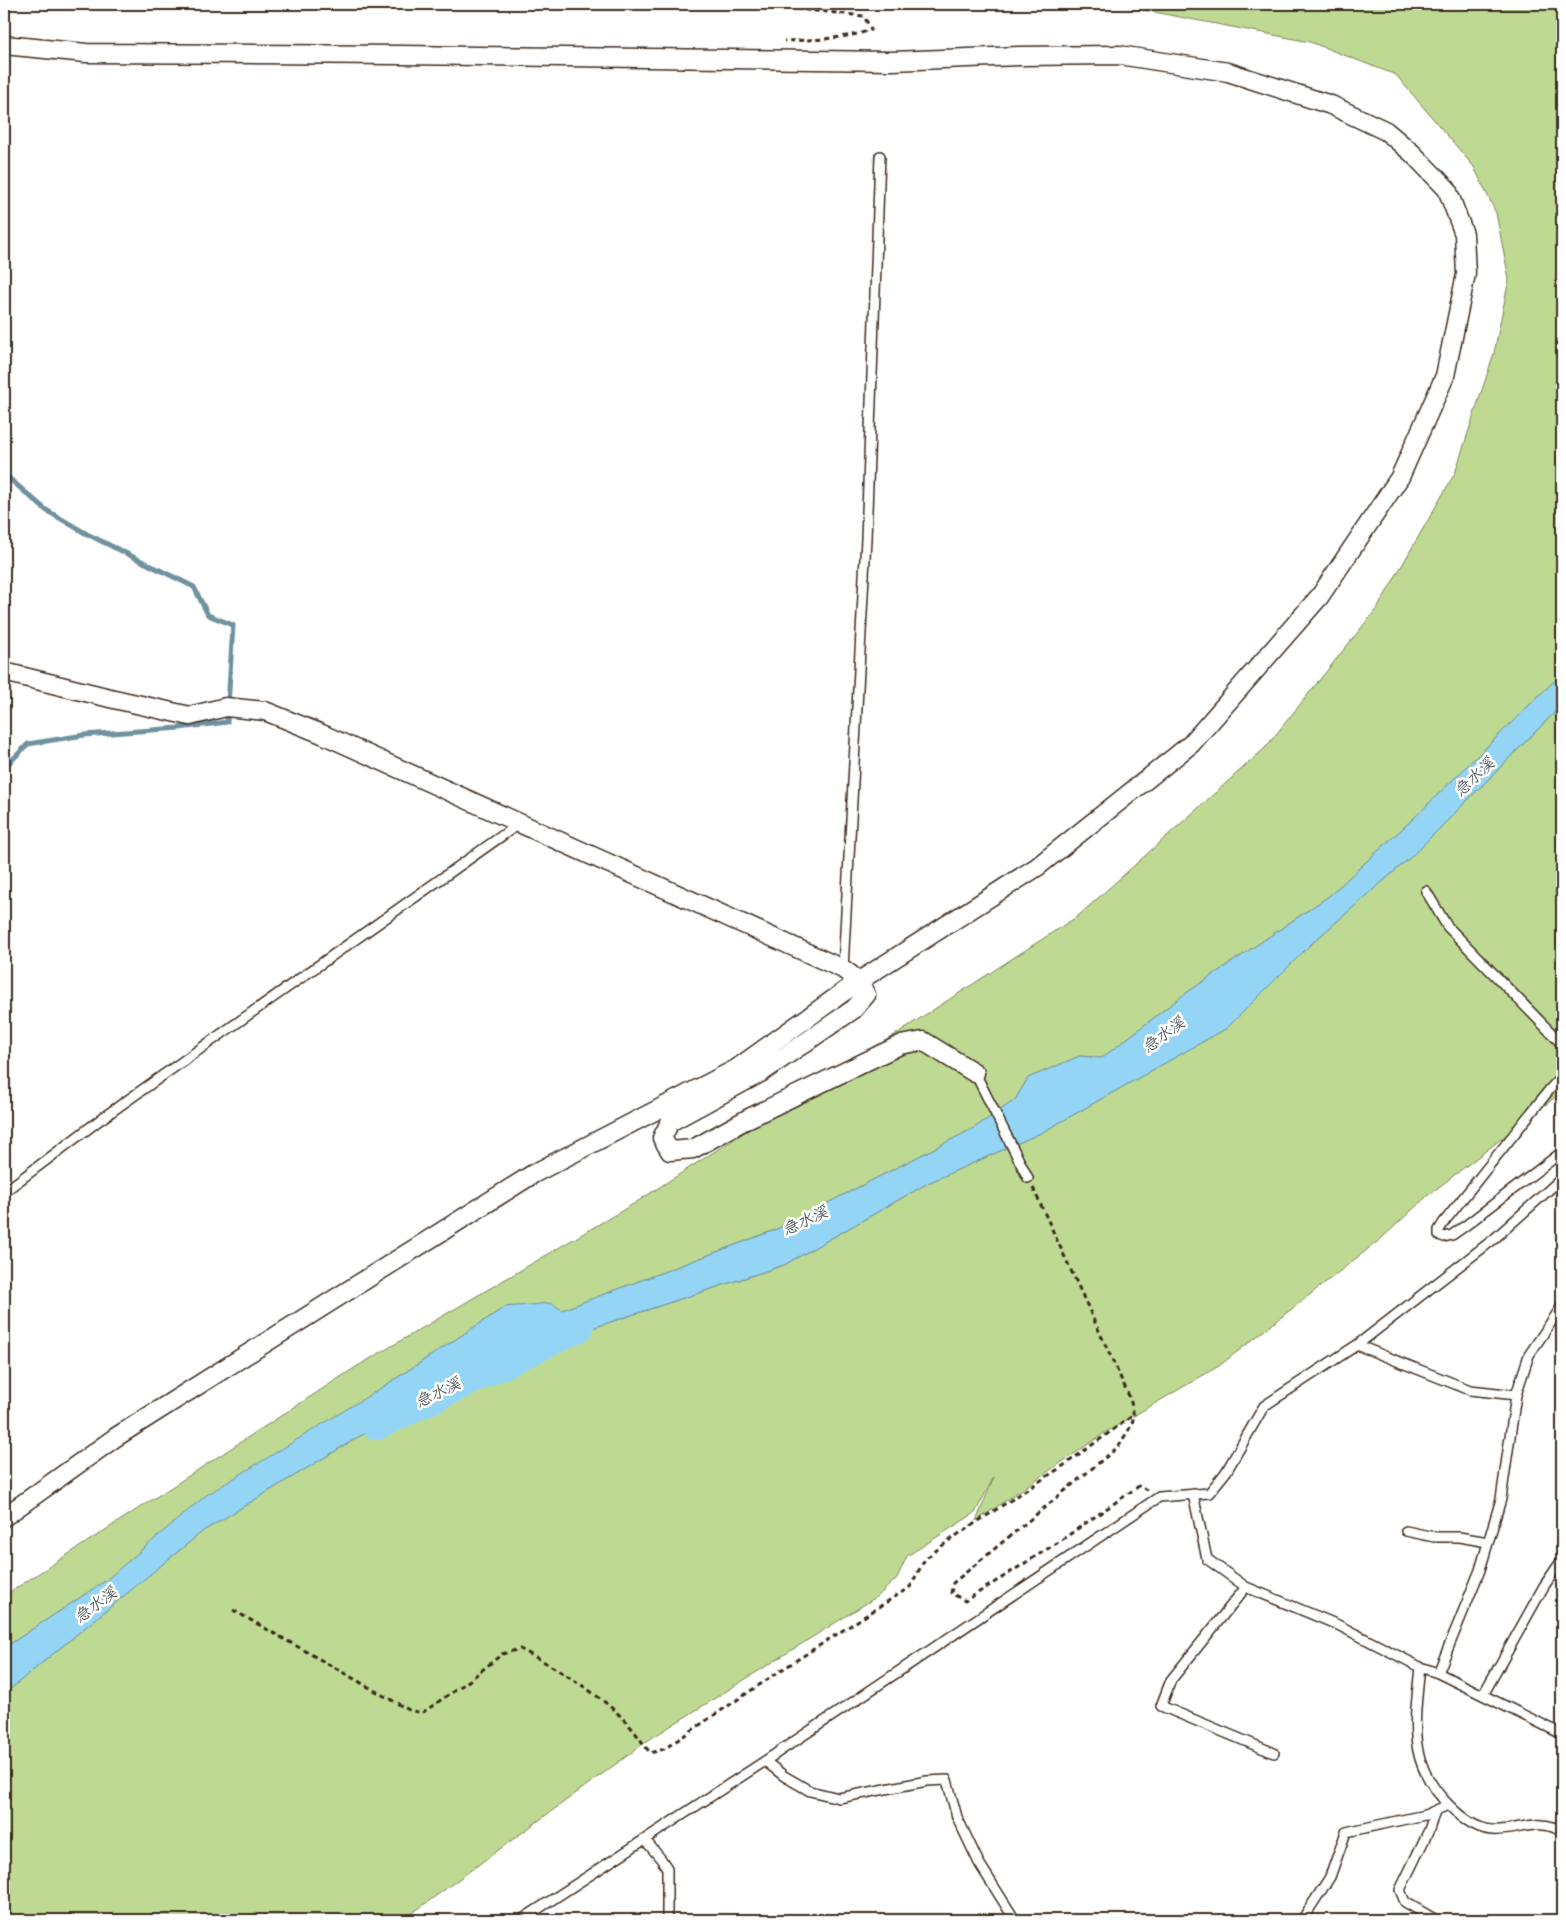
<svg xmlns="http://www.w3.org/2000/svg" width="1566" height="1924" font-family="'Gochi Hand','LXGW WenKai TC',sans-serif">
<style>
.green{fill:#beda92;stroke:#7c8258}
.water{fill:#94d5f6;stroke:#7091a0}
.lines{fill:none;stroke-linecap:round;stroke-linejoin:round}
.stream{stroke:#7091a0;stroke-width:5}
.river{stroke:#94d5f6;stroke-width:30}
.lane-casing{stroke:#3b2a1e;stroke-width:12}
.street-casing{stroke:#3b2a1e;stroke-width:21}
.path{stroke:#3b2a1e;stroke-width:3;stroke-dasharray:5 4;stroke-linecap:butt}
.lane{stroke:#fff;stroke-width:9}
.street{stroke:#fff;stroke-width:18}
.labels{text-anchor:middle;dominant-baseline:central;stroke-width:5;stroke-linejoin:round;paint-order:stroke}
.water-label{font-size:16px;font-style:italic;fill:#565d5f;stroke:#fff}
</style>
<rect width="100%" height="100%" fill="#fff"/>
<filter id="ink" filterUnits="userSpaceOnUse"><feTurbulence type="fractalNoise" baseFrequency=".02" numOctaves="2"/><feDisplacementMap in="SourceGraphic" scale="10" xChannelSelector="R" yChannelSelector="G"/><feConvolveMatrix kernelMatrix="1 2 1 2 8 2 1 2 1" color-interpolation-filters="sRGB"/></filter>
<g filter="url(#ink)">
<path class="green" d="M1112,4H1562V675L1550,685L1415,817L1329,896L1182,996L1102,1058L1080,1056L1028,1078L1015,1100L974,1128L775,1230L562,1310L505,1307L386,1385L105,1581L4,1648V1596L356,1367L635,1203L1078,916L1265,748L1378,607L1455,473L1494,353L1509,279L1496,213L1474,167L1396,75L1310,42Z
M1562,705V1092L1426,1197L1382,1238L1219,1366L1106,1432L976,1521L994,1477L975,1513L907,1556L897,1578L878,1596L650,1739L403,1920H4V1694L203,1531L360,1436L516,1353L784,1265L930,1182L1041,1133L1227,1028L1311,944L1412,856Z"/>
<path class="water" d="M1562,675V705L1412,856L1311,944L1227,1028L1041,1133L930,1182L784,1265L516,1353L360,1436L203,1531L4,1694V1648L105,1581L205,1496L386,1385L505,1307L551,1303L562,1310L775,1230L974,1128L1015,1100L1028,1078L1080,1056L1102,1058L1182,996L1329,896L1415,817L1550,685Z"/>
<g class="lines">
<path class="stream" d="M4,474L46,510L87,534L194,587L208,615L233,625L227,722L179,728L84,735L28,744L4,768"/>
<path class="river" d="M377,1425L579,1327"/>
<defs>
<path id="lane" d="M1426,891L1447,926L1562,1044
M843,969L866,539L880,156
M975,1073L1028,1178
M1562,1076L1550,1089L1444,1222L1439,1230V1235L1444,1237L1452,1235L1465,1226L1562,1152
M4,1192L101,1119L520,823
M1357,1345L1470,1390L1516,1395
M1193,1494L1207,1559L1246,1587L1338,1625L1420,1667L1438,1673L1562,1734
M1406,1531L1434,1537H1459L1488,1542
M1246,1587L1171,1680L1161,1706L1274,1753
M1420,1667C1414,1726 1406,1767 1455,1811C1465,1820 1478,1829 1492,1830C1516,1832 1540,1816 1562,1832
M1438,1673L1480,1570L1501,1499L1516,1395L1529,1355L1562,1306
M1483,1695L1544,1586L1562,1560
M765,1761L784,1776L810,1791L839,1798L927,1781L947,1780L957,1817L979,1863L1015,1920
M1435,1811L1429,1830L1400,1890L1405,1902L1436,1920
M645,1840L661,1859L667,1868V1920
M521,1920L765,1761L1159,1497L1209,1493L1226,1472L1264,1406L1357,1345L1494,1239L1562,1178
M1302,1920L1330,1877L1346,1832L1425,1815L1448,1805"/>
<path id="street" d="M4,45L86,53L402,55L892,61L1019,56L1119,55L1228,72L1331,105L1386,131L1412,153L1447,189L1464,234L1466,274L1445,376L1400,477L1320,596L1191,744L1037,867L859,981L736,1069L533,1174L116,1437L4,1517
M4,672L114,699L190,716L226,707L265,711L322,734L843,969L859,981L866,995L854,1009L762,1072L670,1122L662,1138L670,1151L693,1149L749,1118L900,1045L923,1041L975,1073"/>
</defs>
<use href="#lane" class="lane-casing"/>
<use href="#street" class="street-casing"/>
<path class="path" d="M751,4L864,16L871,30C844,39 813,40 784,41
M1033,1188L1129,1396C1138,1424 1132,1423 1118,1447L953,1583L951,1593L965,1601L1060,1541L1139,1486L1147,1490
M233,1610L409,1710L422,1713L470,1680L502,1654L520,1649C552,1665 602,1695 626,1722C635,1731 642,1742 650,1753L664,1749L786,1667L910,1587L925,1559L951,1539L1063,1466L1135,1414"/>
<use href="#lane" class="lane"/>
<use href="#street" class="street"/>
</g>
</g>
<g class="labels">
<g class="water-label">
<text transform="translate(1476 779) rotate(-43)">急水溪</text>
<text transform="translate(1165 1037) rotate(-37)">急水溪</text>
<text transform="translate(806 1223) rotate(-25)">急水溪</text>
<text transform="translate(439 1395) rotate(-26)">急水溪</text>
<text transform="translate(97 1607) rotate(-37)">急水溪</text>
</g>
</g>
<rect width="1566" height="1924" fill="none" stroke="#fff" stroke-width="20"/>
<rect x="10" y="10" width="1546" height="1904" fill="none" stroke="#3b2a1e" stroke-width="2" filter="url(#ink)"/>
</svg>
